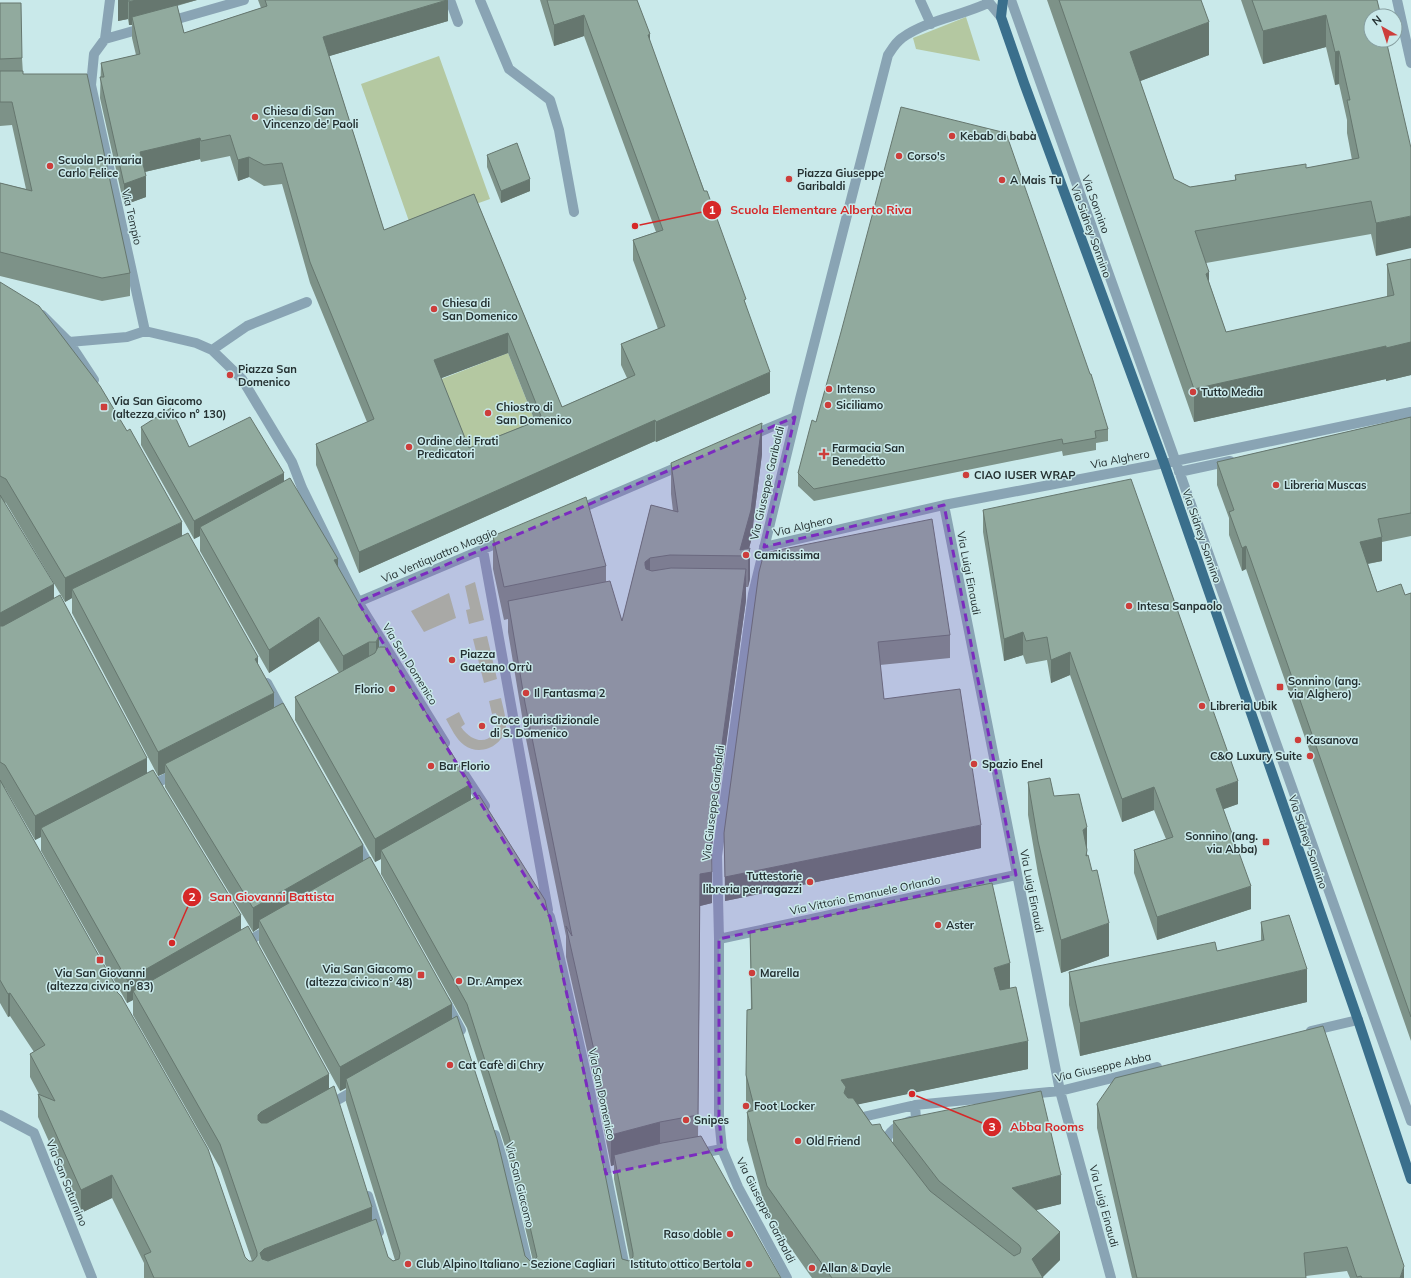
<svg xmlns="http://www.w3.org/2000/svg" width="1411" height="1278" font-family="Mulish,sans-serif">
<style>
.green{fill:#b4c8a1}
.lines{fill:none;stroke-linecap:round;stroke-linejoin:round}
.minor{stroke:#89a4b4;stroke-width:10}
.major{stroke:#3a6f8c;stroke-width:10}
.wall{fill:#7d9288;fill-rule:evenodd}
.shaded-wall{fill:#66776f}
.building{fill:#91aa9e;stroke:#66776f;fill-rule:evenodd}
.marked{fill:#7b2cbf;fill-opacity:0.2;stroke:#7b2cbf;stroke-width:3;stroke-dasharray:8 5;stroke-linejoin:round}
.poi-dot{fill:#cd3e3b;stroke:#c9e9ea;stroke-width:1.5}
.labels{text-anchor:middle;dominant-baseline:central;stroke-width:3;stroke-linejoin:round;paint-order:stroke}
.poi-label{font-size:11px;font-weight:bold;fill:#243031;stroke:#c9e9ea;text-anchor:start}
.street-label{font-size:11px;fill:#243031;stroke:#c9e9ea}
.leader{fill:none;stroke:#d62828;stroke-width:1.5}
.callout-dot{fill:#d62828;stroke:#c9e9ea;stroke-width:1.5}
.mark-label{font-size:12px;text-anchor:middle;font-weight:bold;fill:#fff}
.callout-label{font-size:12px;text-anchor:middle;font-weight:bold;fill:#d62828;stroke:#c9e9ea;stroke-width:3;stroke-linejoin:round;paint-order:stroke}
</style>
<rect width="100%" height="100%" fill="#c9e9ea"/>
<path class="green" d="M966,17L980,61L916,49L913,38Z
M439,56L490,199L411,227L361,84Z
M508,353L541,437L469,469L434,382Z
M475,582L484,620L469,624L466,610L470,609L465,586Z
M449,593L456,618L424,632L411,611Z
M487,636L497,679L484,683L473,639Z
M501,698C503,707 506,717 506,726C504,746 480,757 464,745C456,739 451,728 446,719L459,712L465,724L461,727C477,750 502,741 496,713L492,714L489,701Z"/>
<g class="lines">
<path class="minor" d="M450,0L458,22
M480,0L509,69L550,100L559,130L574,212
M920,0L931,24
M987,0L1001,17
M1011,0L1411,1121
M1397,0L1411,63
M167,22L244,0
M144,28L105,39L94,54L91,85L145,331
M105,39L110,0
M42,315L69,342L94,380
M69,342L127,337L145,331L196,343L212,350L242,379L292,462L302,488L358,602L445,743
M212,350L247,326L307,302
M750,436L795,417
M1179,472L1230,461
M944,505L1060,1091L1111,1278
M577,510L682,465
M764,547L944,505L1175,461L1411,412
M483,550L548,910
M358,602L505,540
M267,683L285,716
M464,774L485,806
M148,787L177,773
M357,843L372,871
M541,903L550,917L555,937L590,1091L627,1278
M719,939L1016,875
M243,944L271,928
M446,1002L461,1030
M1311,1031L1358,1020
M327,1106L357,1089
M0,1115L34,1133L92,1278
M854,1119L915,1105L1060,1091L1157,1067
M495,1135L503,1161L531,1278
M886,1150C883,1130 901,1124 916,1119L915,1105
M696,1154L722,1149
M368,1196L379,1232
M787,1278L738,1187L722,1149L719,1117V939L717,856L753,594L800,399L888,55C892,49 896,42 902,38C927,20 961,16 988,3"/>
<path class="major" d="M1003,0L1001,17L1024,83L1164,463L1358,1020L1411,1179"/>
</g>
<path class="wall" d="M118,0H197L177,6L184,33L261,8L258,0H448V21L329,56L384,230L474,194L562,407L627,378L621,365V344L658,329L633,260V240L656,232L584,36L554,46L540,0H637L650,42L746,305L770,393L656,442L655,441L359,573L316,465V444L367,422L310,283L282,184L264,186L249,177L238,181L230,156L201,162L200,159L145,172L146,197L124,205L100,98L101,63L136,55L132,38V25H129L128,19L118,21ZM508,353L534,419L528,422V424L469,448L441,378Z
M1047,0H1201L1209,55L1140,81L1174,179L1190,187L1235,180V175L1306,168L1352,160L1347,133V120L1339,84L1335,85L1326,47L1263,64L1241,0H1377L1386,40L1376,256L1371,234L1206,263L1209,282L1226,332L1387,297V264L1411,259V375L1386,381V379L1194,422Z
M0,3L22,58L23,74L130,273V296L102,301L0,276V183L26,189L12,125L0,126Z
M487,155L530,191L501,203L487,167Z
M0,282L182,536L258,664L274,708L363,860L452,1019L525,1256L530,1261H533L509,1159L467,1028L381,874V859L375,862L295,720V697L339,673L319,641L269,673L200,551V536L194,539L141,445V427L189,447L284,482L338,567L379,647L471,799L622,1259L629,1261L630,1260L614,1179V1165L611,1166L596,1090L566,957V936L525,734L508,632V619L504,620L493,569V536L606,566V581L622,621L651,505L673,511L671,494V463L762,454L751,541L749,548L750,579L748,587H746V600L711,851L712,903L700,906L698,1136L781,1278H144V1263L112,1198L81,1213L38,1117V1094H39L30,1077V1054L34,1052L10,1016L8,1017L0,1003ZM4,502L6,503L65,602L72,598V613L158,776L165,773V787L253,932L259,928V943L340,1091L346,1088V1102L395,1260L393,1261L388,1257L372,1221L329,1088L241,930L147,773L54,599ZM4,788H5L35,840L41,837V851L127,1003L133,1000V1015L220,1168L252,1261H249L245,1257L117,992Z
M1411,417V536L1382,542V561L1368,564L1377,592L1405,595L1411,593V1041L1246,569L1242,571L1229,535V518L1217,485V462Z
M816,422L1108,429V441L1096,443V450L1063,456L1062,451L814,501L798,486V473Z
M983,510L1238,804L1223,809L1251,909L1157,940L1134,873V850L1166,839L1154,810L1122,822L1070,675L1051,683L1047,660L1026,664L1023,655L1004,661L983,532Z
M759,572L950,635V658L880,665L884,699L981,848L725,901L724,833Z
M1028,782L1054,796L1087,848V856L1109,956L1061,973L1038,874L1028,815Z
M1261,922L1307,1002L1080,1056L1069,1005V972L1217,951L1261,941Z
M750,931L1010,988L1028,1069L858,1104L872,1125L882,1129L893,1143V1121L1061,1204L1036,1210L1060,1260L1042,1277L1043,1278H812L767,1214L747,1140V1112H748L746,1103V1075L751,1009Z
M1097,1104L1404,1278H1350L1347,1271L1306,1276V1278H1132L1097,1128Z"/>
<path class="shaded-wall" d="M118,0H128V19L118,21Z
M136,0H197L132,17V25H129V2Z
M448,0V21L323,58V37Z
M584,15V36L554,46V25Z
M1326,15V47L1263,64V31Z
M1209,22V55L1130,85V52Z
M650,34V55L648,35Z
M1339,51V84L1335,85V52Z
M200,138V159L140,173V152Z
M249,157V177L238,181V160Z
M146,176V197L124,205V184Z
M530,179V191L501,203V191Z
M1411,216V248L1376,256V223Z
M1209,272V305L1206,274Z
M508,333V353L434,381V360Z
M1411,342V375L1386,381V348Z
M1386,346V379L1194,422V389Z
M770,372V393L656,442V422Z
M655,420V441L359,573V552Z
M762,423V454L751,541L747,556L740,550Z
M284,473V491L200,527V536L194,539V521Z
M182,522V545L72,589V598L65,602V578Z
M1382,537V561L1360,565V542Z
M1246,546V569L1242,571V548Z
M750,548V579L748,587V556Z
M650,558V590L645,565V562Z
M338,559V582L334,560Z
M746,569V600L711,855V824Z
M54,584V608L0,637V613Z
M319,617V641L269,673V650Z
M1023,632V655L1004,661V639Z
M379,636V659L376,666V642Z
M369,642V665L343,680V656Z
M1070,652V675L1051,683V660Z
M258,657V680L255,659Z
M274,693V717L165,764V773L158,776V752Z
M147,758V782L41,828V837L35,840V816Z
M1238,781V804L1216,812V789Z
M471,784V807L381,850V859L375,862V839Z
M1154,787V810L1122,822V799Z
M981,825V848L725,901V877Z
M1087,827V852V850V883L1083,830Z
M363,845V869L259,920V928L253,932V908Z
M712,872V903L700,906L698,1147L700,874Z
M1251,886V909L1157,940V917Z
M241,915V938L133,991V1000L127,1003V980Z
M1109,923V956L1061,973V940Z
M1010,963V991L994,996V968Z
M1307,969V1002L1080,1056V1023Z
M10,993V1016L8,1017V994Z
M452,1004V1028L346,1079V1088L340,1091V1067Z
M1028,1041V1069L846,1107L841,1080Z
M329,1074V1097L258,1138V1115L261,1112Z
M660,1122V1154L614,1155V1165L611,1166V1135Z
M112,1175V1198L81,1213V1190Z
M1061,1175V1204L1012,1216V1188Z
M372,1207V1230L264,1272L260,1253L264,1249Z
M1060,1232V1260L1042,1278L1032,1259Z
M1404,1266V1278H1400Z"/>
<path class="building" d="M129,0H136L129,2Z
M265,0H447L323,37L384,230L474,194L562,407L635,375L621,344L665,326L633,240L663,230L584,15L554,25L547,0H637L650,34L648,35L704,191H707L746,299L744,300L770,372L656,422L655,420L359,552L316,444L374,419L310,262L282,163L264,165L249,157L238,160L230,135L201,141L200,138L140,152L146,176L124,184L100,77H104L101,63L140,54L132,17L177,5L184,33L267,6ZM508,333L541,416L528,422L529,424L469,448L434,360Z
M1059,0H1201L1209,22L1130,52L1174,179L1190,187L1236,180L1235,175L1306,164V168L1359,158L1347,100H1350L1339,51L1335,52L1326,15L1263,31L1252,0H1377L1381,16H1371V40H1386L1411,148V216L1376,223L1371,201L1195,231L1209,272L1206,274L1226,332L1394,295L1387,264L1411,259V342L1386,348V346L1194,389Z
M0,3H21L22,58L0,59Z
M0,71H23V74H87L130,273L102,278L0,252V183L32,191L12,102H0Z
M901,107L1006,133L1090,374H1091L1108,429L1095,431L1096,438L1063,444L1062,439L814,489L798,473L812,420L816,422L841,332Z
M517,143L530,179L501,191L487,155Z
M0,282L39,306L100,386L127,431L130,429L182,522L65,578L6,479L0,476Z
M171,408L189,447L250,417L284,473L194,521L141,427Z
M1411,417V513L1378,519L1382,537L1360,542L1377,592L1401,584L1405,595L1411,593V1017L1246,546L1242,548L1229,512L1234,510L1217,462Z
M762,423L751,510L740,550L750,548L748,556L670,555L650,558L645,562V565L646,569L652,571L671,568L746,569L711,824L712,872L700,874L698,1115L660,1122L611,1135L596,1059L566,926L572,936L525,703L508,601L610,581L622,621L651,505L678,512L671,463Z
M290,478L338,559L334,560L367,618L379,636L376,642H369L343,656L319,617L269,650L200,527Z
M1131,479L1238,781L1216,789L1251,886L1157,917L1134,850L1173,837L1154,787L1122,799L1070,652L1051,660L1047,637L1026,641L1023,632L1004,639L983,510Z
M0,495L54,584L0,613Z
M586,497L606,566L504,587L493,536Z
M932,519L950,635L878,642L884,699L960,689L981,825L725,877L724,833L759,572L764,553Z
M188,533L258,657L255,659L274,693L158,752L72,589Z
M60,595L147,758L35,816L5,765L0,762V626H3Z
M378,647H385L471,784L375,839L295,697L375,653Z
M283,703L363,845L253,908L165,764Z
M153,770L241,915L127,980L41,828Z
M1050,778L1054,796L1079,794L1087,827L1083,830L1087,850L1086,856L1088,855L1092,871L1097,870L1109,923L1061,940L1038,841L1028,782Z
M0,780L117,988V992L121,996L208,1149L245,1257L249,1261H253L257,1256V1252L220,1144L133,991L248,926L329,1074L261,1112L258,1115V1120L261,1123H267L334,1086L372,1207L264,1249L260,1253L262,1259L268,1261L376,1219L388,1257L393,1261L399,1259L400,1253L346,1079L457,1016L497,1139L525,1256L530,1261H533L537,1257L509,1136L467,1004L381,850L479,795L545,900L584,1069L622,1259L629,1261L633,1257V1253L614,1155L662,1143L701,1136L781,1278H154L144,1255L151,1252L112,1175L81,1190L38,1094L55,1101L30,1054L45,1045L10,993L8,994L0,980Z
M370,857L452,1004L340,1067L259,920Z
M992,883L1010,963L994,968L1000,990L1016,987L1028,1041L841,1080L846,1087L844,1093L848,1098H853L872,1125L880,1124L882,1129L930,1191L1014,1256L1020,1253L1021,1248L1019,1245L939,1181L893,1121L1041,1091L1061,1175L1012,1188L1060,1232L1032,1259L1043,1278H832L767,1186L747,1112L755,1110L746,1075L747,1010L752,1009L750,931Z
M1289,915L1307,969L1080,1023L1069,972L1215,942L1217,951L1264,940L1261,922Z
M1323,1026L1404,1266L1400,1278H1362L1361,1276L1357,1277L1347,1247L1304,1253L1306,1278H1137L1097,1104L1115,1078Z"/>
<path class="marked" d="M795,417L764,547L944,505L1016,875L719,939V1117L722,1149L606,1174L550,917L358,602Z"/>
<g class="poi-dot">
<circle cx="255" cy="117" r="4"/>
<circle cx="952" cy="136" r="4"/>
<circle cx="899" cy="156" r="4"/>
<circle cx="50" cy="166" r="4"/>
<circle cx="789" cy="179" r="4"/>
<circle cx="1002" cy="180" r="4"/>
<circle cx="434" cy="309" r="4"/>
<circle cx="230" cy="375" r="4"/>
<circle cx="829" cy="389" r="4"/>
<circle cx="1193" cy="392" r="4"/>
<circle cx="828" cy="405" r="4"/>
<rect x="100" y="403" width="8" height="8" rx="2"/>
<circle cx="488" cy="413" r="4"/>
<circle cx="409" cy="447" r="4"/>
<path d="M822 448h4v4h4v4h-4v4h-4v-4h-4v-4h4z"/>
<circle cx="966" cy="475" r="4"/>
<circle cx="1276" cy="485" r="4"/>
<circle cx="746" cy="555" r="4"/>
<circle cx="1129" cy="606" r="4"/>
<circle cx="452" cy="660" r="4"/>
<rect x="1276" y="683" width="8" height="8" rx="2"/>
<circle cx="392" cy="689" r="4"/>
<circle cx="526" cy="693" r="4"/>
<circle cx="1202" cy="706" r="4"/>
<circle cx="482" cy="726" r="4"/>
<circle cx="1298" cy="740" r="4"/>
<circle cx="1310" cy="756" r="4"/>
<circle cx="974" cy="764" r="4"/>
<circle cx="431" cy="766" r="4"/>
<rect x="1262" y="838" width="8" height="8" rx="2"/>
<circle cx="810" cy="882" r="4"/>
<circle cx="938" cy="925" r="4"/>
<rect x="96" y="956" width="8" height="8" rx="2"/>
<circle cx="752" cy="973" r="4"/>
<rect x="417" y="971" width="8" height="8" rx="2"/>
<circle cx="459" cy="981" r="4"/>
<circle cx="450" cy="1065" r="4"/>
<circle cx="746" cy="1106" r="4"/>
<circle cx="686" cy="1120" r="4"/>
<circle cx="798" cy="1141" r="4"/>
<circle cx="730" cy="1234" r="4"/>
<circle cx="408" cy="1264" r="4"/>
<circle cx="749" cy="1264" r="4"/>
<circle cx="812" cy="1268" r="4"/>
</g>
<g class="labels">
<g class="poi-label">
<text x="263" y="111">Chiesa di San<tspan x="263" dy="13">Vincenzo de' Paoli</tspan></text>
<text x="960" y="136">Kebab di babà</text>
<text x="907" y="156">Corso's</text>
<text x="58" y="160">Scuola Primaria<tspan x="58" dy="13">Carlo Felice</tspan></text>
<text x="797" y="173">Piazza Giuseppe<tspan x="797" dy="13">Garibaldi</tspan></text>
<text x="1010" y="180">A Mais Tu</text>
<text x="442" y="303">Chiesa di<tspan x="442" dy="13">San Domenico</tspan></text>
<text x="238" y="369">Piazza San<tspan x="238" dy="13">Domenico</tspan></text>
<text x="837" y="389">Intenso</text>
<text x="1201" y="392">Tutto Media</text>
<text x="112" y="401">Via San Giacomo<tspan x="112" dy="13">(altezza civico n° 130)</tspan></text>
<text x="836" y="405">Siciliamo</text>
<text x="496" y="407">Chiostro di<tspan x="496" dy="13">San Domenico</tspan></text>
<text x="417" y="441">Ordine dei Frati<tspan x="417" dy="13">Predicatori</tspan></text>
<text x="832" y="448">Farmacia San<tspan x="832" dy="13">Benedetto</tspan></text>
<text x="974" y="475">CIAO IUSER WRAP</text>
<text x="1284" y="485">Libreria Muscas</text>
<text x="754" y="555">Camicissima</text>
<text x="1137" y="606">Intesa Sanpaolo</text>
<text x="460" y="654">Piazza<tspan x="460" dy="13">Gaetano Orrù</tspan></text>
<text x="1288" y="681">Sonnino (ang.<tspan x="1288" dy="13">via Alghero)</tspan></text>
<text x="384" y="689" text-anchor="end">Florio</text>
<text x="534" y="693">Il Fantasma 2</text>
<text x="1210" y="706">Libreria Ubik</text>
<text x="490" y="720">Croce giurisdizionale<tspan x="490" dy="13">di S. Domenico</tspan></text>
<text x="1306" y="740">Kasanova</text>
<text x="1302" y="756" text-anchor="end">C&amp;O Luxury Suite</text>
<text x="982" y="764">Spazio Enel</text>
<text x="439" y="766">Bar Florio</text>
<text x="1258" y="836" text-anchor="end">Sonnino (ang.<tspan x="1258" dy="13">via Abba)</tspan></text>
<text x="802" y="876" text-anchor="end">Tuttestorie<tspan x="802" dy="13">libreria per ragazzi</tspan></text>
<text x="946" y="925">Aster</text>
<text x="413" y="969" text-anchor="end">Via San Giacomo<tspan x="413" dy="13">(altezza civico n° 48)</tspan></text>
<text x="100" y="973" text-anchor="middle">Via San Giovanni<tspan x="100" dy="13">(altezza civico n° 83)</tspan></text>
<text x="760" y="973">Marella</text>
<text x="467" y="981">Dr. Ampex</text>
<text x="458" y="1065">Cat Cafè di Chry</text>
<text x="754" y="1106">Foot Locker</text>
<text x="694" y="1120">Snipes</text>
<text x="806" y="1141">Old Friend</text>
<text x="722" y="1234" text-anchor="end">Raso doble</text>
<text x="416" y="1264">Club Alpino Italiano - Sezione Cagliari</text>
<text x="741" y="1264" text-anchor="end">Istituto ottico Bertola</text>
<text x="820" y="1268">Allan &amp; Dayle</text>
</g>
<g class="street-label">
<text transform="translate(1096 204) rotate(70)">Via Sonnino</text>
<text transform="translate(132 217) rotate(77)">Via Tempio</text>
<text transform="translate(1091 231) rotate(70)">Via Sidney Sonnino</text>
<text transform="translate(1120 459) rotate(-11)">Via Alghero</text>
<text transform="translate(767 483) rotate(-77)">Via Giuseppe Garibaldi</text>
<text transform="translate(803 526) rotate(-13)">Via Alghero</text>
<text transform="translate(1202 536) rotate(71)">Via Sidney Sonnino</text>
<text transform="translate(439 555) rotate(-23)">Via Ventiquattro Maggio</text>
<text transform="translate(969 573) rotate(79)">Via Luigi Einaudi</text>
<text transform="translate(410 664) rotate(58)">Via San Domenico</text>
<text transform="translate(713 803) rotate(-83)">Via Giuseppe Garibaldi</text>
<text transform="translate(1308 842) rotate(71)">Via Sidney Sonnino</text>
<text transform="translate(1032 891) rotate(79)">Via Luigi Einaudi</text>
<text transform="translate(865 895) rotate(-12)">Via Vittorio Emanuele Orlando</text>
<text transform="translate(1103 1067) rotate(-13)">Via Giuseppe Abba</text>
<text transform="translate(602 1094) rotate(78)">Via San Domenico</text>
<text transform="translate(67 1183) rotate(68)">Via San Saturnino</text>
<text transform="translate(520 1185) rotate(76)">Via San Giacomo</text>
<text transform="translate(1104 1206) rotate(75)">Via Luigi Einaudi</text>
<text transform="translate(766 1210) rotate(63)">Via Giuseppe Garibaldi</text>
</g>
</g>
<path class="leader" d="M635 226L712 210M172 943L192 897M912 1094L992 1127"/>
<g class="callout-dot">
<circle cx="635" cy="226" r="4"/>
<circle cx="172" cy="943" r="4"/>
<circle cx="912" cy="1094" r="4"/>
<circle cx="712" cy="210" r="10"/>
<circle cx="192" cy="897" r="10"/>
<circle cx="992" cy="1127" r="10"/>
</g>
<g class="mark-label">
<text x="712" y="214">1</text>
<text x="192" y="901">2</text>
<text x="992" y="1131">3</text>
</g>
<g class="callout-label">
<text x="821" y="214">Scuola Elementare Alberto Riva</text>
<text x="272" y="901">San Giovanni Battista</text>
<text x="1047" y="1131">Abba Rooms</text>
</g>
<g transform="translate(1383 28) rotate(321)"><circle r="19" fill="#c9e9ea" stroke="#879fa0"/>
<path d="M0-3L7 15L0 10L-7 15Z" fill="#cd3e3b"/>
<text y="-6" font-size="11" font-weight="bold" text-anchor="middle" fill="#243031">N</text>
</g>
</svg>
